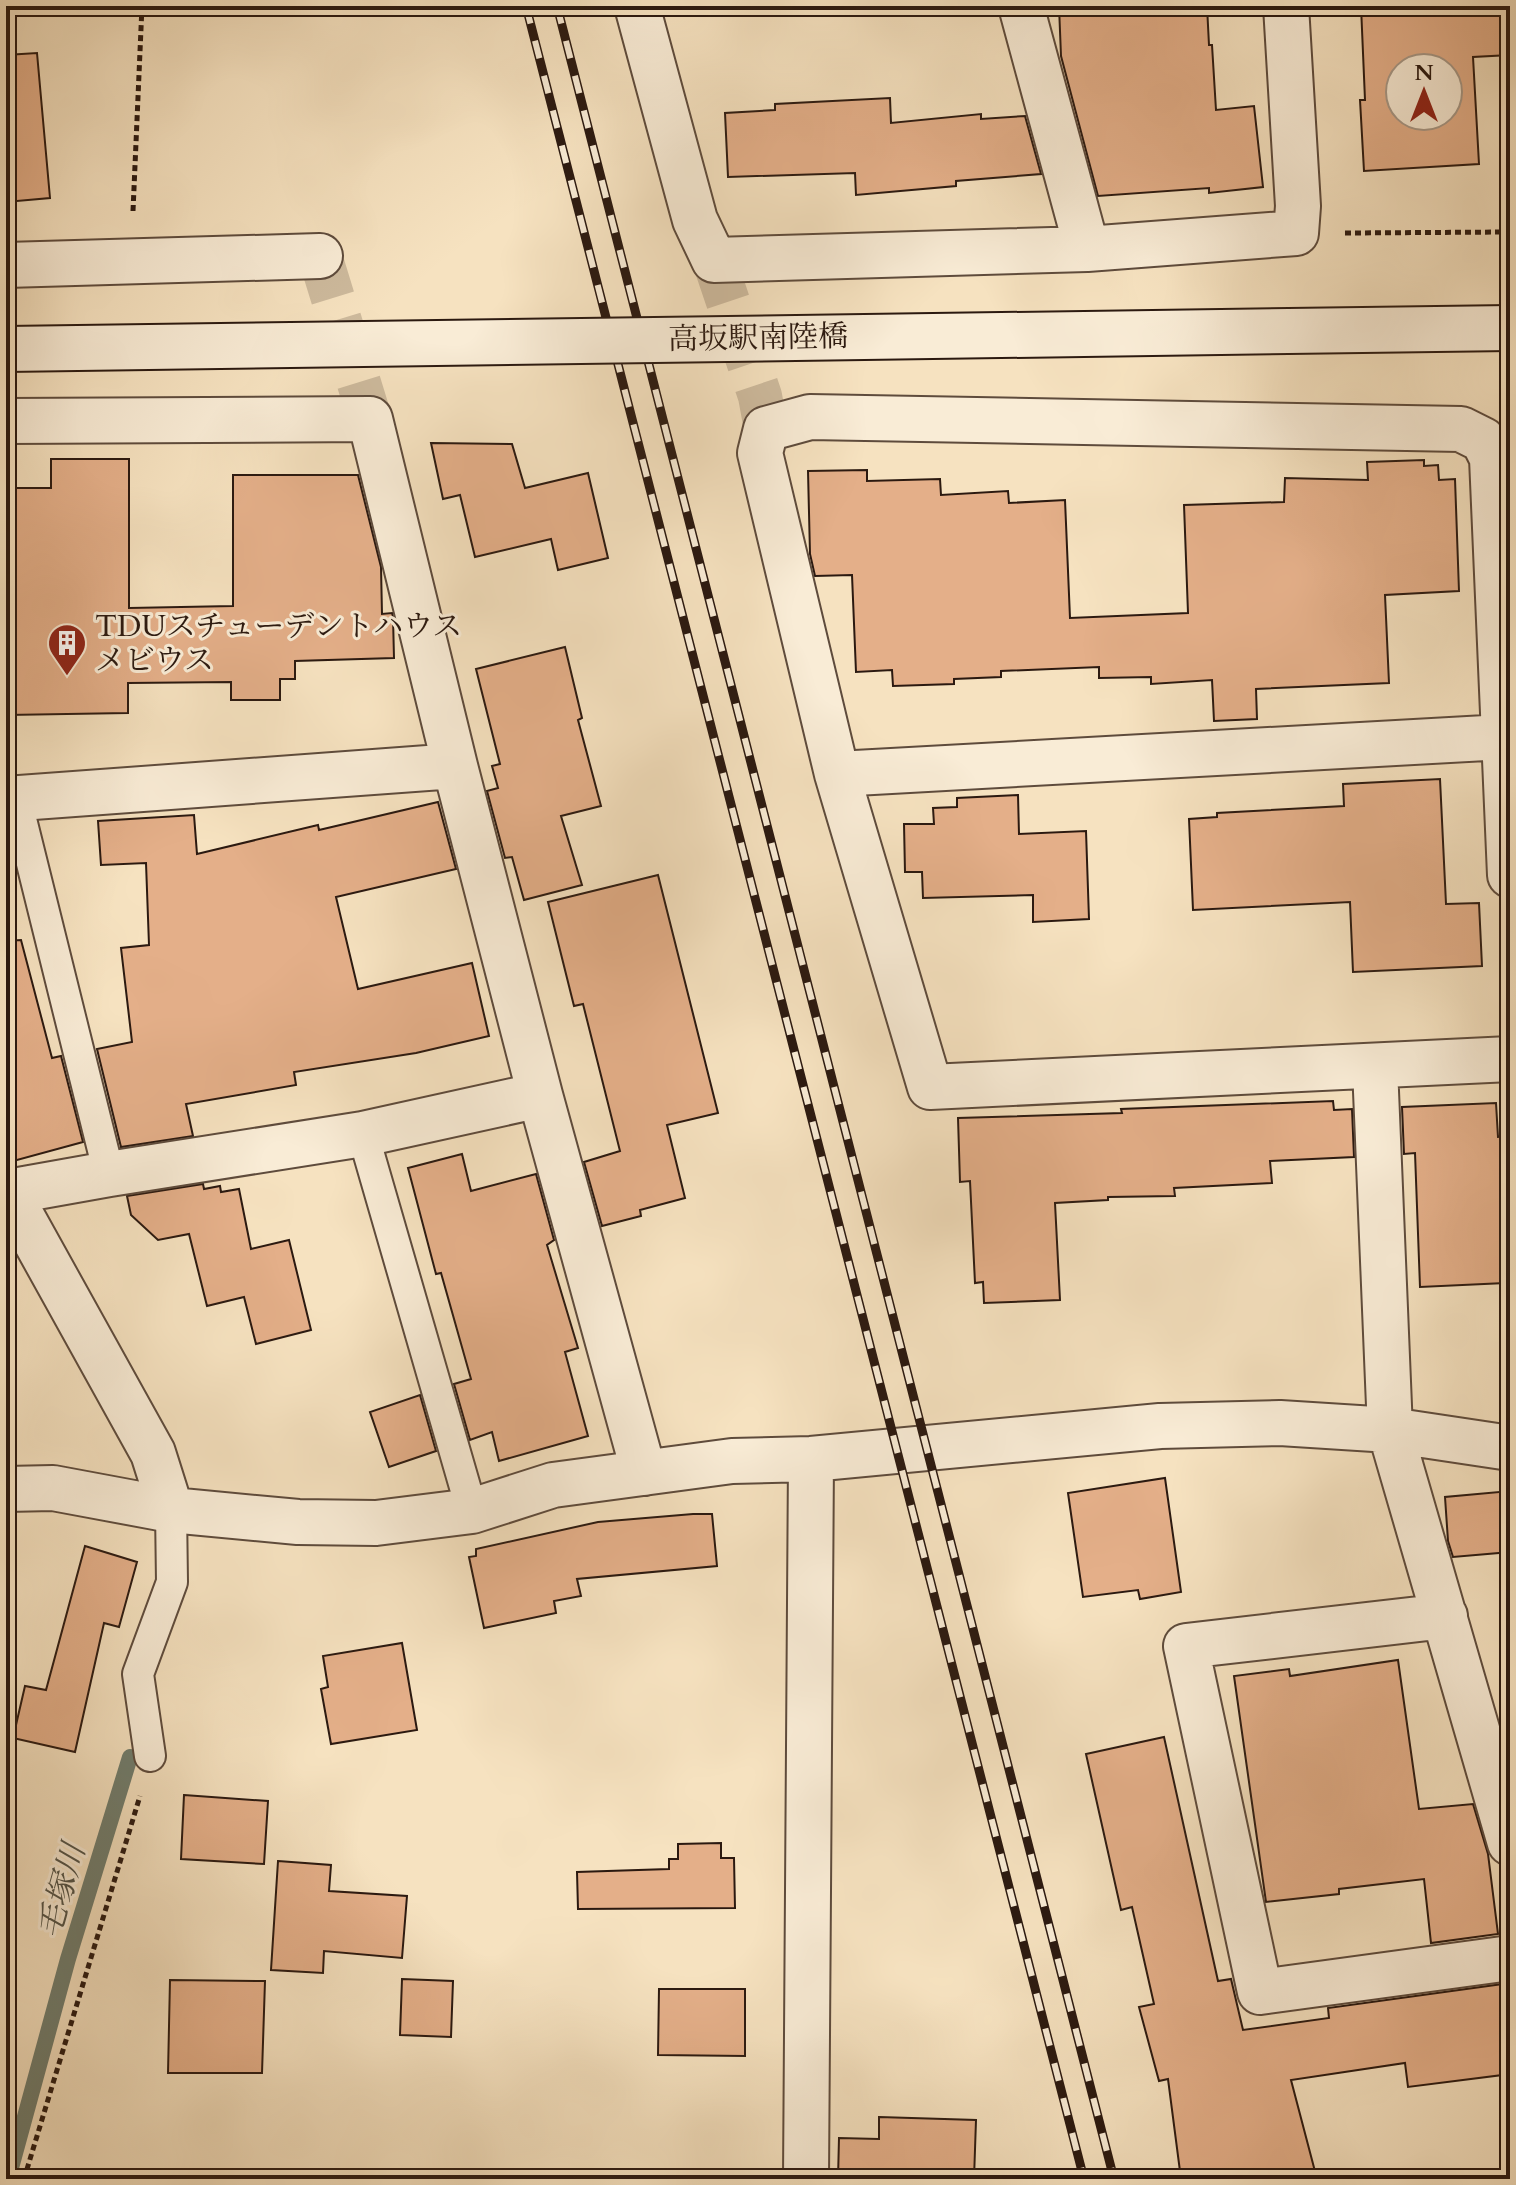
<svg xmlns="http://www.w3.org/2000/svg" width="1516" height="2185" font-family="Cardo,'Noto Serif JP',serif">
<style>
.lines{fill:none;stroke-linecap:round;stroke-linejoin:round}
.stream{stroke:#707d6e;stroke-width:16}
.building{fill:#e4af89;stroke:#2b1910;stroke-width:2;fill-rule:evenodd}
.street-tunnel{stroke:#cdba9d;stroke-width:44;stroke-dasharray:44 22;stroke-linecap:butt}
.lane-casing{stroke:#5e4b3c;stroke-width:34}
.street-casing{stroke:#5e4b3c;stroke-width:48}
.path{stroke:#2b1910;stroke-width:5;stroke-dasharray:6 4;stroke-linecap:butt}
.lane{stroke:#f9ecd6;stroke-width:30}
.street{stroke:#f9ecd6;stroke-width:44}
.rail-casing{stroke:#2b1910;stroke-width:9}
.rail{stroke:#f9ecd6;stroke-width:6;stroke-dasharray:18;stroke-linecap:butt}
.secondary-bridge-casing{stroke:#2b1910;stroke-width:48;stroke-linecap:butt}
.secondary-bridge{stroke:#f9ecd6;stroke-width:44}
.labels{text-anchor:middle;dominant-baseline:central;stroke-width:6;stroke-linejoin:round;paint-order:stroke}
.street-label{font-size:30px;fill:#2b1910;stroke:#f9ecd6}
.poi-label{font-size:30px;fill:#2b1910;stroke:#f9ecd6;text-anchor:start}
.water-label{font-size:32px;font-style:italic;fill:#535347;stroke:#f9ecd6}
</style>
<rect width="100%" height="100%" fill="#f6e2c0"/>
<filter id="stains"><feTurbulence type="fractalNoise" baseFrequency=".0025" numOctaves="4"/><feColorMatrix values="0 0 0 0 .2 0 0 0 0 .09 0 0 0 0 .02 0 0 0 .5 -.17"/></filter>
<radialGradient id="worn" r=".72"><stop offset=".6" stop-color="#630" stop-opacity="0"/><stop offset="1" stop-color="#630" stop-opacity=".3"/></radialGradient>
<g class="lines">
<path class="stream" d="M8,2179L68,1959L130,1757"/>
</g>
<path class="building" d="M1059,6H1207L1209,45H1212L1216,110L1254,106L1263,187L1209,193V188L1098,196L1061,56Z
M1361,6H1510V55L1473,57L1479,164L1364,171L1360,100H1365ZM1400,68H1448V116H1400Z
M37,53L50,198L6,202V55Z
M890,98L891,123L981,114V119L1025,116L1041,174L956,181V186L856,195L855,173L728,177L725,113L775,110V104Z
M431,443L512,444L525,488L588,473L608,558L558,570L551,539L475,557L460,495L443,499Z
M51,459H129V608L233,606V475H358L381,567L382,614L392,613L393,617L394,658L295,661V679H280V700H231V682L128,683V713L6,715V488H51Z
M1424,460V466L1438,465L1439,480L1455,479L1459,591L1385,595L1389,683L1256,689L1257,719L1214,721L1212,680L1151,684V677L1099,678V667L1001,671V677L954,679V684L893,686L892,670L856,672L852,575L815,576L810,554L808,471L867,470V481L940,479L941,495L1008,491L1009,503L1065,500L1070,618L1188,613L1184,505L1284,502L1285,478L1368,480L1367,462Z
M565,647L582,718L578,720L601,806L561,816L582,885L524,900L512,857L505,858L487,791L498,788L492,766L500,764L476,669Z
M1440,779L1446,904L1479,903L1482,966L1353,972L1350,902L1193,910L1189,819L1217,817V813L1344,806L1343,784Z
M1018,795L1019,834L1086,831L1089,919L1033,922V895L923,898L922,872H905L904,824H934L933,808L957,807V798Z
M438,802L456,869L336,897L358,989L472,963L489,1036L416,1053L294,1072L296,1085L186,1104L193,1136L121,1147L97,1049L132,1042L121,948L149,945L146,863L101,865L98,821L194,815L197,854L318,825L319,830Z
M658,875L718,1113L667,1125L685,1198L640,1210L641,1216L602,1226L584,1162L620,1151L583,1004L574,1006L548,902Z
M21,940L52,1058L61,1056L83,1142L6,1163V941Z
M1333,1101L1334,1110L1352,1109L1354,1157L1270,1161L1272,1183L1174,1188L1175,1196L1108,1197V1200L1055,1203L1060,1300L984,1303L983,1282L975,1283L970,1181L960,1182L958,1118L1122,1113L1121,1109Z
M1496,1103L1498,1137L1510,1136V1257H1503L1505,1283L1420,1287L1415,1153L1404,1154L1402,1107Z
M462,1154L471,1191L536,1174L554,1240L547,1245L578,1348L565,1352L588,1436L499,1461L492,1432L470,1440L454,1384L471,1379L441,1273L436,1274L408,1168Z
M203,1184L204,1189L220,1186L221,1192L239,1189L251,1249L289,1240L311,1330L256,1344L244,1297L207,1306L189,1234L158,1240L131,1215L127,1196Z
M420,1395L436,1451L389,1467L370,1412Z
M1165,1478L1181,1592L1140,1599L1138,1590L1083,1597L1068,1493Z
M1510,1491V1552L1453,1557L1448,1541L1445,1497Z
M693,1514H712L717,1566L577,1579L581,1596L554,1601L556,1613L484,1628L469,1557L476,1556V1549L598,1522Z
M85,1546L137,1562L119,1627L104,1623L75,1752L13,1738L25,1686L46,1690Z
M402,1643L417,1730L331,1744L321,1689L328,1687L323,1656Z
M1398,1660L1419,1809L1473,1804L1488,1854L1498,1934L1431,1943L1424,1879L1339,1889V1894L1266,1902L1234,1676L1289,1669L1290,1676Z
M1164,1737L1218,1981L1231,1979L1243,2030L1329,2018L1328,2008L1510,1983V2074L1408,2087L1405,2063L1291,2080L1317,2179H1181L1168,2079L1159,2081L1139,2007L1154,2004L1132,1907L1121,1910L1086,1754Z
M184,1795L268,1801L264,1864L181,1859Z
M721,1843V1858H734L735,1908L578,1909L577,1872L669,1869V1859H678V1844Z
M278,1861L331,1865L329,1891L407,1896L402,1958L324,1951L323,1973L271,1970Z
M402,1979L453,1981L451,2037L400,2035Z
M170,1980L265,1981L262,2073H168Z
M659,1989H745V2056L658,2055Z
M879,2117L976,2120L974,2179H838L839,2138L879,2139Z"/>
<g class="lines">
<path class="street-tunnel" d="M320,256L370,419
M714,260L760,396L766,429"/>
<defs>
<path id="lane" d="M16,799L109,1174
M363,1134L472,1511
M150,1756L138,1674L172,1582L171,1510"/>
<path id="street" d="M637,6L695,220L714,260L1087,249L1296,233L1298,206L1286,6
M1021,6L1087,249
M6,265L320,256
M6,421L370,419L455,766L540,1095L644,1473
M837,774L1504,737
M6,799L455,766
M1510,875L1492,458L1483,440L1461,429L810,417L766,429L760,453L837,774L930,1087L1510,1059
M1375,1067L1390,1430L1510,1843
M6,1188L153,1453L171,1510
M8,1192L109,1174L363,1134L540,1095
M6,1489L53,1488L171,1510L298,1522L376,1523L472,1511L553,1485L732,1461L811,1459L1160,1426L1280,1423L1390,1430L1510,1448
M1445,1616L1186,1646L1260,1992L1510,1958
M806,2179L811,1459"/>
</defs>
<use href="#lane" class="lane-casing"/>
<use href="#street" class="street-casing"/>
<path class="path" d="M133,211L142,6
M1345,233L1510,232
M24,2179L140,1796"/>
<use href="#lane" class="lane"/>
<use href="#street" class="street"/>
<defs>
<path id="rail" d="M526,6L1084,2179
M557,6L1114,2179"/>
</defs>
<use href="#rail" class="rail-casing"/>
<use href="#rail" class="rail"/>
<defs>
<path id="secondary-bridge" d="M6,349L1510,328"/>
</defs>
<use href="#secondary-bridge" class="secondary-bridge-casing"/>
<use href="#secondary-bridge" class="secondary-bridge"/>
</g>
<defs>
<symbol id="building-pin" viewBox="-11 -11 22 30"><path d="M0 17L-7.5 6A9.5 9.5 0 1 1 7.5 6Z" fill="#8f2418" stroke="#f9ecd6"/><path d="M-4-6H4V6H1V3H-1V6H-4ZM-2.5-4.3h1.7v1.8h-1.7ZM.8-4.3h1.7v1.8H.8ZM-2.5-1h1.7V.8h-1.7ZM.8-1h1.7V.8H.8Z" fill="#fff"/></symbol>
</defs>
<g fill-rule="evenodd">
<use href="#building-pin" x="45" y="621" width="44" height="60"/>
</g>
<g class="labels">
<g class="street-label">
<text transform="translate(758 338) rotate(-1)">高坂駅南陸橋</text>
</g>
<g class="poi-label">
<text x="95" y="626">TDUスチューデントハウス<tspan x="95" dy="34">メビウス</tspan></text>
</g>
<g class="water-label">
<text transform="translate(62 1891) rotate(-74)">毛塚川</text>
</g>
</g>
<rect width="1516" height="2185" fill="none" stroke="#f6e2c0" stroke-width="32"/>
<rect x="8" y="8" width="1500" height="2169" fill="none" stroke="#2b1910" stroke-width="4"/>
<rect x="16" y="16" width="1484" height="2153" fill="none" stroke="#2b1910" stroke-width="2"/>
<g transform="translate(1424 92)"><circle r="38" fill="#f9ecd6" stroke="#a79887" stroke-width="2"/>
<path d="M0-6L14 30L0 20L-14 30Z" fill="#8f2418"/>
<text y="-12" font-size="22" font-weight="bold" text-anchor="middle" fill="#2b1910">N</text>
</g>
<rect width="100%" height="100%" filter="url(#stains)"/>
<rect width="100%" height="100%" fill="url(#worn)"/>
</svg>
